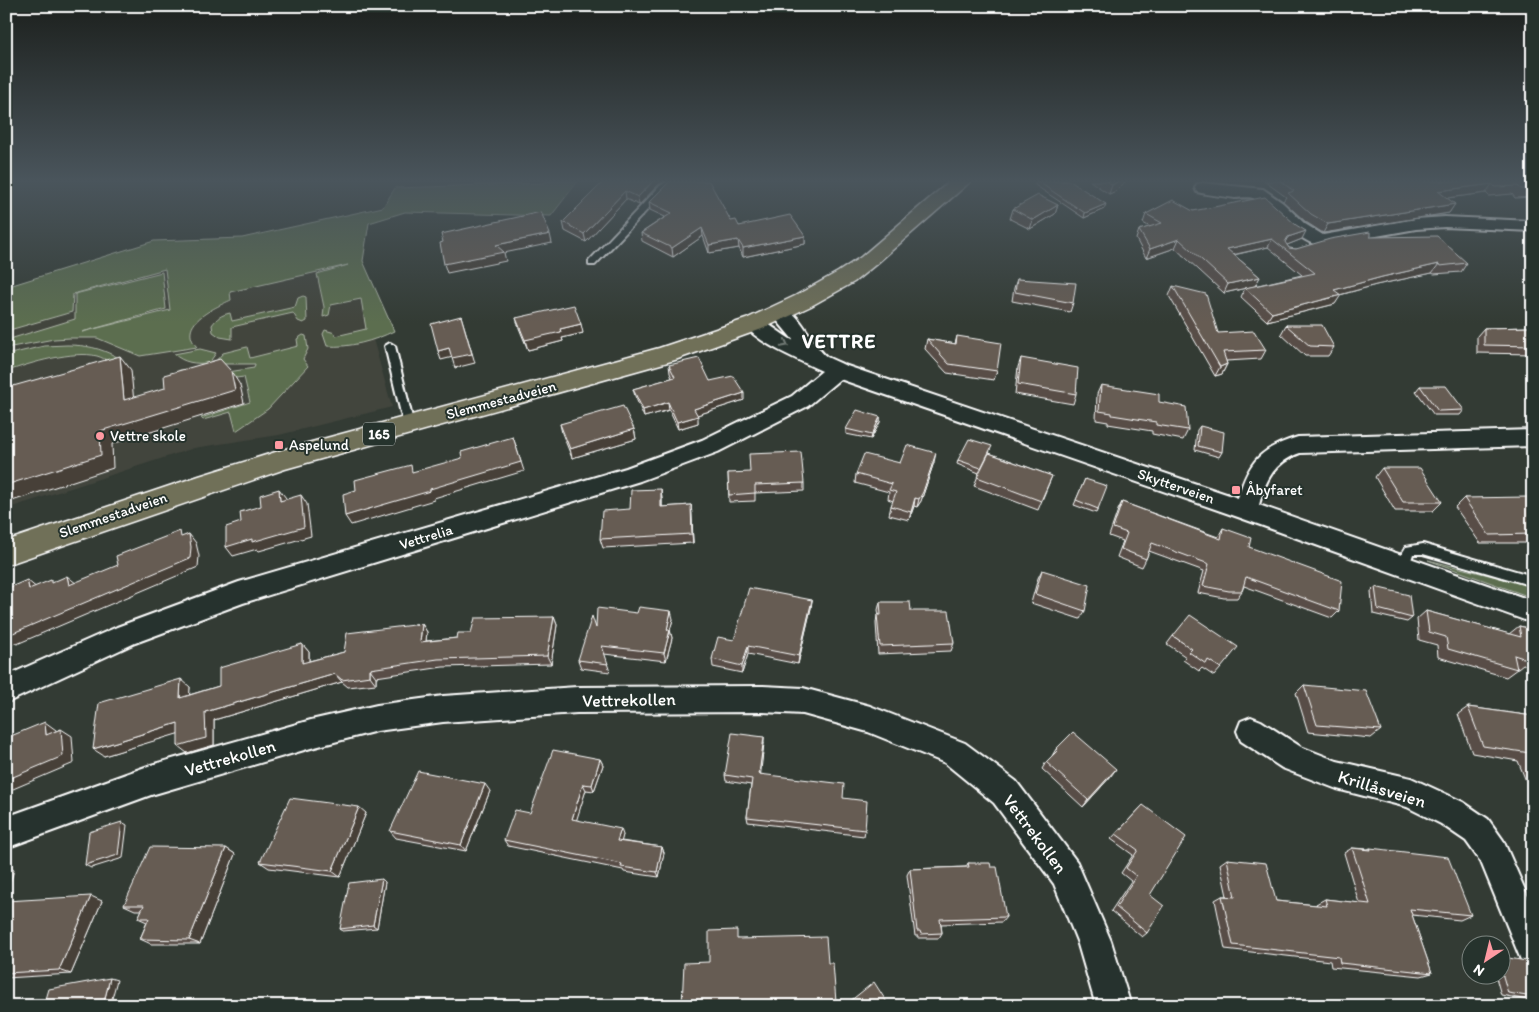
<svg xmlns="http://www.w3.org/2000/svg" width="1539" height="1012" font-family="Itim,sans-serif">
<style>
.built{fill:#42453d}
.green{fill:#5c6e50;stroke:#aeb6a8}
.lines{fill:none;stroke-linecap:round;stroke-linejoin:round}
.lane-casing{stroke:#fff;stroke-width:4}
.street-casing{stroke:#fff;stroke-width:4}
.primary-casing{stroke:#fff;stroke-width:3}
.lane{fill:#26332d;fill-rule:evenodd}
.street{fill:#26332d;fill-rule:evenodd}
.primary{fill:#706f59;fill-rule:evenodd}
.wall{fill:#584e47;stroke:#fff}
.shaded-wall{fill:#474039;stroke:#fff}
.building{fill:#665b52;stroke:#fff}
.oneway{stroke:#727a76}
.poi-dot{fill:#ff9aa2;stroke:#26332d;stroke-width:2}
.labels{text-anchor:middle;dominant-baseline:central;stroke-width:4;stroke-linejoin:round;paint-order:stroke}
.shield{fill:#26332d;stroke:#bec2c0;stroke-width:1}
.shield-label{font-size:14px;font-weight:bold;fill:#fff}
.street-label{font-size:15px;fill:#fff;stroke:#26332d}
.poi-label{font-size:15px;fill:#fff;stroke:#26332d;text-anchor:start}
.near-street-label{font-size:18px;fill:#fff;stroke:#26332d}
.district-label{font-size:20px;font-weight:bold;letter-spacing:1px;fill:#fff;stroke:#26332d}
</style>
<rect width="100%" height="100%" fill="#333b34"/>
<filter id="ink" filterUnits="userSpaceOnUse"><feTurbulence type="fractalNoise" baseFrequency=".02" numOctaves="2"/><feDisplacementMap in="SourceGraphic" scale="10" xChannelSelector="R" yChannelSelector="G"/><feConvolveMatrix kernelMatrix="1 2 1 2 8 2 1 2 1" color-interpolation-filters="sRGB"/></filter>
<g filter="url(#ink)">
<path class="built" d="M353,214L363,261L392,328L373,339L392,407L279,435L194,448L6,509V287L154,241L242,238Z"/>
<path class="green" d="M547,181H578L551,216L405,212L369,223L363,261L394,331C374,341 349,348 327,346L323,334L325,330L335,333L336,336L366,329L361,299L331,305L329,315L323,317L324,307L317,274L348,265L230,292L231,300C214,308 176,324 197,347L140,356L97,338H70L54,339L6,348V343L13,338L75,319V294L162,272L166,309L82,332L170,310L165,269L73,294L72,312L6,331V287L154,241L242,238L383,207L395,188L543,183Z
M303,296L306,297L307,321L303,323L298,321L293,313L232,327V339L220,337L213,332L212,325C217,318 221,315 230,313L232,321L295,307L298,298Z
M303,335L306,336L308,349L303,359L308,366L268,409L236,431L231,412L203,420L201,418L250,402L244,377L236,378L229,373L173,374L180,370L228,372L254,368L255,364H213L223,353L247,347L250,358L298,346L297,339Z
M67,345C86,345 100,348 117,357L111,362C106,360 101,357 97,356C74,350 30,363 8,371L6,355L44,346Z
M200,349L216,353L209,363C195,364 184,363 174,354Z
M1428,560L1533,586V598Z"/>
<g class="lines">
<defs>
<path id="lane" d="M668,181H677L666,190L595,265H589V261L660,186Z
M390,343L395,346L414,426L409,430L404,426L385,346Z
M1423,544L1533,576V586L1423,554H1413L1408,569L1404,571L1400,569L1398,560L1406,547Z"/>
<path id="street" d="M1203,183L1263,189L1283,203L1305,224L1323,235L1416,219L1445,217L1533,221V231L1445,227L1416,229L1320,246C1292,239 1279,211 1255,199C1249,196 1241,198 1235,198C1223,196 1209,195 1197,192L1195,188L1197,184Z
M780,306C802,312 811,345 827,357C832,360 839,362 844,365L1238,498C1249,461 1261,448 1298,437L1533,430V446L1300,453C1274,462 1265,481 1259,505L1533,601V623L1238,517L840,379L808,406L718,452L640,481L243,603L135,643L6,703V676L117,627L239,582L626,468L702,440L792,396L822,371C802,361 756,343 744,324L747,320C764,315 779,334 794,341L770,312L773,308Z
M763,686L803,688L870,706L965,743L1016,781L1077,862L1111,941L1131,1006H1096L1077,941L1054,884L994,803L945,763L868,732L803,714L763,712L577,713L443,722L377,731L311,748L151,795L6,848V817L151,765L311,720L377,705L443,696L577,687Z
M1251,717L1261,721L1301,747L1337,761L1411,778L1463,802L1488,819L1503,840L1533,908V965L1521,960L1481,862L1466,841L1441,824L1407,807L1337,789L1282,768L1241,741L1237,731L1241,721Z"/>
<path id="primary" d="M950,181H971L875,265L854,282L811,306L762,329L675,360L285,469L6,565V541L199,476L282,450L659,348L746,319L795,296L838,272L861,257Z"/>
</defs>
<use href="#lane" class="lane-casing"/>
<use href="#street" class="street-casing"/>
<use href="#primary" class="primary-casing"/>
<use href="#lane" class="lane"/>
<use href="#street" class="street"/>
<use href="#primary" class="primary"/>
</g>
<path class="wall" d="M604,181H664L659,184L639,205L626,199L586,242L565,231L563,222Z
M1036,181H1070L1104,209L1084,218L1035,185Z
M1090,181H1126L1116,191L1109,194Z
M1264,181H1533V197L1515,198L1512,194L1489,196L1486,193L1446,198L1455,204L1449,213L1323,233L1306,222L1283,201L1286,197Z
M649,202L731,221L739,226L805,236V244L743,257L739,248L709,253L703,236L673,257L642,241L641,233L665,217L650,210Z
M1058,205L1055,214L1030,229L1010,219L1013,209Z
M1193,211L1302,239L1287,245L1289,248L1296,249L1370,237L1467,263L1461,272L1434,274L1432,273L1376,285L1340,295L1335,304L1267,321L1241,297L1245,288L1302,275L1268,247L1234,255L1260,277L1255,286L1224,293L1175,248L1146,258L1136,239L1139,230L1150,227L1143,223L1146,214Z
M1017,279L1073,303L1070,312L1012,301L1014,288Z
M1173,286L1218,333L1266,350L1261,359L1226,361L1227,364L1222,374L1215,376L1169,296Z
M516,318L583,333L562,338L563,341L528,350L519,328Z
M1286,325L1334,347L1328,356H1305L1281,334Z
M1533,327V354L1477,353V336L1484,328Z
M957,336L997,371L994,380L947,373L925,349L927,339L955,344Z
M1021,358L1076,394L1073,404L1015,394L1018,367Z
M669,365L710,381L744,400L697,415L698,423L678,429L669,410L644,417L635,396L633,389L672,378L670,373Z
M1101,385L1159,402L1188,430L1183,440L1152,434V431L1108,424V422L1096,420L1097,394Z
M1420,386L1464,410L1460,415H1434L1416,391Z
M880,417V422L871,439L846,434V429Z
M560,424L634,429L636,439L572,458L562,433Z
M1200,426L1222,452L1219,457L1195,450L1197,430Z
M990,451L989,453L1052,476L1038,510L974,486L979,473L957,464L958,460Z
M934,462L921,501L917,507L914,506L909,520L889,515L891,506L893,501L888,499L889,492L855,483L856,474L900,463Z
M1382,468L1442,502L1433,511H1395L1375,477Z
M728,473L804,483V491L755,493V501L729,502Z
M1085,479L1098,509L1096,513L1074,505Z
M662,498V507L691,505L693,543L603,548L600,539L630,509Z
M1464,498L1533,504V543H1480L1455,507Z
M1122,502L1218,537L1223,528L1249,547L1339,611L1332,618L1244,586L1242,591L1237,598H1224L1198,593L1204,571L1149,551L1146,559L1142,567L1117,557L1123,541L1109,536L1118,510Z
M1042,570L1085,611L1080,619L1031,603L1038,578Z
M1375,587L1412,618L1407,622L1373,614L1371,591Z
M812,600L811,608L798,664L748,654L742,673L713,667L712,659L734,640Z
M880,602L911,611L954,643L951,651L878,654L876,623L877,615H879L878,610Z
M1426,611L1509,634L1519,626L1533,629V667L1523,664L1518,668L1516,667L1517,669L1506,677L1438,657L1437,645L1419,640L1417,619Z
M554,617L557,625L551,664L443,667L376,677V684L348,687L342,682L214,720V745L207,747L187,753L178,733L104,756L190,687L189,695L219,686L302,644L309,652V661L344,652L422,624L427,632L426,641L457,638L471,633Z
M673,619L670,630L672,638L666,661L604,654L610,672L581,668L578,660L596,628Z
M1173,636L1221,668L1214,676L1202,668L1199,671L1183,660L1186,657L1167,644Z
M1304,685L1381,730L1371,738L1308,732L1296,693Z
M1468,707L1533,716V782L1526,781L1518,761L1472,753L1458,714Z
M764,743L760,774L843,798L865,830L864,836L748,822L747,817L751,785L726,781L725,775Z
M1056,749L1111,776L1083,807L1042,769L1046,762L1052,756Z
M600,759L603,765L594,791L586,790L576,820L623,835L621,841L662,847L664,853L659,877L624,872L623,870L508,846L504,840L530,813Z
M490,791L466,851L396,838L390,831Z
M1143,805L1150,895L1147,933L1142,937L1111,911L1131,881L1121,873L1133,855L1111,839Z
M366,813L340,877L269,868L260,862Z
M226,848L235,854L200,944H151L140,939L147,922L138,918L142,910H135L124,905Z
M1352,848L1368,849L1370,848L1471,915L1460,920L1412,915L1432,973L1421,976L1331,967L1330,961L1225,949L1215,900L1222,896H1227L1220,864L1227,859L1276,901L1317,905L1316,904L1325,899L1359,903L1344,853Z
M968,863L991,867L1006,917L1002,922L941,924L942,933L939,938H918V936H915L907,875L910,869L966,867Z
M382,879L385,882L377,928L343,931L340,929Z
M6,901H102L71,974L6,978Z
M738,939L828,963L836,1002L835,1006H683L709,962Z
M1502,957L1533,976V1001L1501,995L1495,974H1502Z"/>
<path class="shaded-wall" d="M653,181H664L659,184L639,205L638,197Z
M1119,181H1126L1116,191L1109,194L1112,185Z
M1492,184L1486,193L1432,200L1438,191Z
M625,191L626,199L586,242L584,234Z
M1106,204L1104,209L1084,218L1085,213Z
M1455,204L1449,213L1323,233L1328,224Z
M1058,205L1055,214L1030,229L1033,220Z
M702,228L703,236L673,257L672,248Z
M1306,231L1302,239L1282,247L1288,237Z
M550,234L552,243L504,253L506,261L447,273L444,264L496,245Z
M805,236V244L743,257V248Z
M1179,239L1175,248L1146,258L1150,249Z
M1272,239L1268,247L1223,257L1227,249Z
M738,240L739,248L709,253V245Z
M1439,264L1432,273L1376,285L1328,298L1334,290L1382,277Z
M1260,277L1255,286L1224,293L1228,284Z
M1341,295L1335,304L1267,321L1272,313Z
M461,316L475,363L455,368L452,358Z
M581,324L583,333L562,338L563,341L528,350L525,340L560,329Z
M449,348L453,357L441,360L438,351Z
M120,356L131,370L135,414L124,400Z
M1227,364L1222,374L1215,376L1220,367Z
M231,371L240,385L244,403L112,444L113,468L6,503V485L100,431Z
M744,393V400L694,416V409Z
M668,402L669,410L644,417L643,410Z
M698,416V423L678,429L677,422Z
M880,417V422L871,439L872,435Z
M634,429L636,439L572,458L570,449Z
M513,437L524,471L434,498V500L351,525L345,516L430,489Z
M936,453L934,462L921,501L917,507L919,499Z
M279,489L286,498L287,510L280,501Z
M661,489L662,498V516L661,507Z
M301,495L307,504L311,536L259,551L257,549L233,556L226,547Z
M915,498L914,506L909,520L911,512Z
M691,505L692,514L693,543L692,534Z
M189,534L196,543L199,556L198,567L17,644L15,643L6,647V635Z
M67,576L77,584L69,585Z
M27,580L38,589H29Z
M812,600L811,608L798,664L799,656Z
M671,611L673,619L668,638L667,630Z
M554,617L557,625L551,664L547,656Z
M422,624L427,632L425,650L420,642Z
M670,630L672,638L666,661L664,653Z
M302,644L309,652V671L302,663Z
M748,646V654L742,673V666Z
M370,669L376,677V684L370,676Z
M335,674L342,682L214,720V745L187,753L178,746L205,712Z
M181,679L190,687L189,706L180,698Z
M45,722L56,730L57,742L46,735Z
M178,723L187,731L104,756L93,749Z
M61,729L72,736L74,763L6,792V780Z
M764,737V743L760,780L759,774Z
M600,759L603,765L594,791L592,785Z
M1116,769L1111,776L1083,807L1088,800Z
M485,784L490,791L466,851L461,845Z
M583,784L586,790L575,825L572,819Z
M359,807L366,813L340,877L332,871Z
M122,822L127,825L123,858L91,868L85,865Z
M621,829L623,835L620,847L617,841Z
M662,847L664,853L659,877L657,872Z
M226,848L235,854L200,944L189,940Z
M7,867L14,870L7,893L6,894V870Z
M382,879L385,882L377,928L373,925Z
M91,896L102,901L71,974L59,970Z
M110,978L117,980L110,1006H103Z"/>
<path class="building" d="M604,181H653L638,197L625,191L584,234L563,222Z
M670,181H709L731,221L736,220L739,226L790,215L805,236L743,248L738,240L709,245L702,228L672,248L641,233L672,213L649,202Z
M1037,181H1070L1106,204L1085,213Z
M1107,181H1119L1112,185Z
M1280,181H1533V189H1521L1518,186L1495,187L1492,184L1438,191L1455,204L1328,224L1311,214L1288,193L1294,191Z
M1038,195L1058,205L1033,220L1013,209Z
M1265,197L1296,225L1306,231L1288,237L1285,242L1289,248L1296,249L1330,239L1370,232V237L1437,236L1467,263L1440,266L1439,264L1382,277L1334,290L1341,295L1272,313L1245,288L1315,273L1272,239L1227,249L1260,277L1228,284L1179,239L1150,249L1139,230L1162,223L1146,214L1173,200L1193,211Z
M541,212L550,234L496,245L504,252L444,264L440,243L443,242L441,234Z
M1017,279L1076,283L1073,303L1015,292Z
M1173,286L1206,294L1218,333L1254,331L1266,350L1223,352L1227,364L1220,367Z
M574,305L581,324L560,329L561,332L525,340L516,318Z
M461,316L472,354L452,358L449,348L438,351L431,324Z
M1286,325H1322L1334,347L1310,346Z
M1533,327V346L1484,345V328Z
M957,336L1001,343L997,371L949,364L927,339L956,344Z
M120,356L124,400L165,388L164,375L220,359L231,371L235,390L100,431L101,455L6,485V388Z
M699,358L710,381L733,376L744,393L694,409L698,416L677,422L668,402L643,410L633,389L675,377L669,365Z
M1021,358L1078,368L1076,394L1018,384Z
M1101,385L1159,394V402L1186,407L1188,430L1156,425V422L1112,415V413L1099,411Z
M1420,386H1446L1464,410L1438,411Z
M623,406L634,429L570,449L560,424Z
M857,410L880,417L872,435L846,429Z
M1200,426L1224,432L1222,452L1198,446Z
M513,437L521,462L430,489V491L345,516L343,494L356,490L355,480L411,465L412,472L462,458L461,452Z
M969,439L992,446L981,468L958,460Z
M907,445L936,453L923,492L919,499L915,498L911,512L891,506L896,492L889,490L892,484L856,474L864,454L900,463Z
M801,452L804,483L755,485V493L729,495L728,473L750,472L749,454Z
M989,453L1052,476L1041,501L977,477Z
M1382,468H1420L1442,502H1403Z
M1085,479L1107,486L1098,509L1076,500Z
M279,489L280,501L301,495L304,527L252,542V539L226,547V527L241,522L240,512L261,506L260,495Z
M661,489V507L691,505L692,534L600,539L602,511L630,509L631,490Z
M1528,497L1533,504V534L1489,535L1464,498Z
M1122,502L1221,539L1223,528L1251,538L1249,547L1342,581L1339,611L1246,577L1242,591H1229L1203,586L1209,564L1152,543L1146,559L1121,549L1127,533L1113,528Z
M180,531L181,537L189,534L191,547L190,558L6,636V589L27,580L29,589L51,580V583L67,576L69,585L118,565L116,556Z
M1042,570L1090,585L1085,611L1035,594Z
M1375,587L1409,595L1412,618L1378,609Z
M749,588L812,600L799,656L748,646L742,666L712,659L718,637L734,640Z
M880,602H910L911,611H949L954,643L880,646L877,615H881Z
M639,607L671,611L667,630H670L664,653L602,646L608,664L578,660L592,616L596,628L597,608L637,613Z
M1426,611L1521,637L1519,626L1533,629V655L1528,654L1529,660L1514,655L1517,669L1448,649L1446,637L1429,632Z
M1190,615L1238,647L1221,668L1208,660L1206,664L1189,652L1192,649L1173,636Z
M554,617L547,656L438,659L370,669V676L342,680L335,674L205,712L206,738L198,740L178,746V723L93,749L99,703L181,679L180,698L219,686V668L302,644V663L344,652L347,633L422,624L420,642L457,638L458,633H471L475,618Z
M1304,685L1366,691L1381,730L1317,725Z
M1468,707L1533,716V760L1530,753L1483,746Z
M45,722L46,735L61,729L63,756L6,780V738Z
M1073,732L1116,769L1088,800L1046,762L1058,750L1056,749Z
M732,733L764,737L759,774L844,784L843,798L867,801L865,830L747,817L752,779L725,775Z
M553,750L600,759L592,785L583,784L572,819L621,829L617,841L662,847L657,872L621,867L622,864L504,840L515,810L530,813Z
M418,771L485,784L461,845L390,831Z
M290,798L359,807L332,871L260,862Z
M1143,805L1186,837L1150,895L1164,906L1147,933L1116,907L1136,876L1126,868L1138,850L1116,834Z
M122,822L118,855L85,865L89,832Z
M150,847L226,848L189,940L140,939L149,918H138L144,905H124Z
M1352,848L1371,850L1370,848L1448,857L1471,915L1410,909L1432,973L1340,963L1339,957L1233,945L1222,896L1235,897L1227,859L1266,863L1276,901L1327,906L1325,899L1370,904Z
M968,863H990L991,867H997L1006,917L940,919L942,933L921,934L920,931H917L910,869L969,867Z
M382,879L373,925L340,929L349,883Z
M91,896L59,970L6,973V901Z
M737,930V939L826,937L828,963H833L836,1002L682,1005L684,963L709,962V931Z
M1502,957L1527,961L1533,976V997L1508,993L1502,973Z
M110,978L103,1006H44L49,989Z
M874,982L888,1004L886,1006H844Z"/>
<defs><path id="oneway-chevron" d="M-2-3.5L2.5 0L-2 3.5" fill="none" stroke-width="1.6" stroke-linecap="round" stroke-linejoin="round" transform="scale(1.25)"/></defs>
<use class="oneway" href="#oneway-chevron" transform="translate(785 344) rotate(28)"/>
</g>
<linearGradient id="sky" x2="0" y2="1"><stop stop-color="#1c201d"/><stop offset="0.56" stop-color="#4a555c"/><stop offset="1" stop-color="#4a555c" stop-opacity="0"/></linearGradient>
<rect width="1539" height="323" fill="url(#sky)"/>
<g class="poi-dot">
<circle cx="100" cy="436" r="5"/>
<rect x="274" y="440" width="10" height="10" rx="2.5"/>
<rect x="1231" y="485" width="10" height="10" rx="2.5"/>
</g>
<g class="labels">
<rect class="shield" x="363" y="422.5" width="32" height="23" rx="4"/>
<g class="shield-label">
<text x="379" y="434">165</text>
</g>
<g class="street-label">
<text transform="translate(501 400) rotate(-15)">Slemmestadveien</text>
<text transform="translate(1176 486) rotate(19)">Skytterveien</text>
<text transform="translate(113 515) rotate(-19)">Slemmestadveien</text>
<text transform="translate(426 537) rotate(-17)">Vettrelia</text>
</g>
<g class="poi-label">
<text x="110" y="436">Vettre skole</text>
<text x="289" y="445">Aspelund</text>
<text x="1246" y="490">Åbyfaret</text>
</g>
<g class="near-street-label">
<text transform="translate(629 700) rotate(-1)">Vettrekollen</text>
<text transform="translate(230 758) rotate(-16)">Vettrekollen</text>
<text transform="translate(1382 789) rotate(17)">Krillåsveien</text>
<text transform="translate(1035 834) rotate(53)">Vettrekollen</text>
</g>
<g class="district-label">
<text x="839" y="341">VETTRE</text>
</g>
</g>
<rect width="1539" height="1012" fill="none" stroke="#26332d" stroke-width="25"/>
<rect x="12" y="12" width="1514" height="987" fill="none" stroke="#fff" stroke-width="2" filter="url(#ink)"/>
<g transform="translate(1486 960) rotate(215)"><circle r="24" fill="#26332d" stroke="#7d8581"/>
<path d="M0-4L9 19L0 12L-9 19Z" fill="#ff9aa2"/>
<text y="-8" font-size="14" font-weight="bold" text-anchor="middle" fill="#ffffff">N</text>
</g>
</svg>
